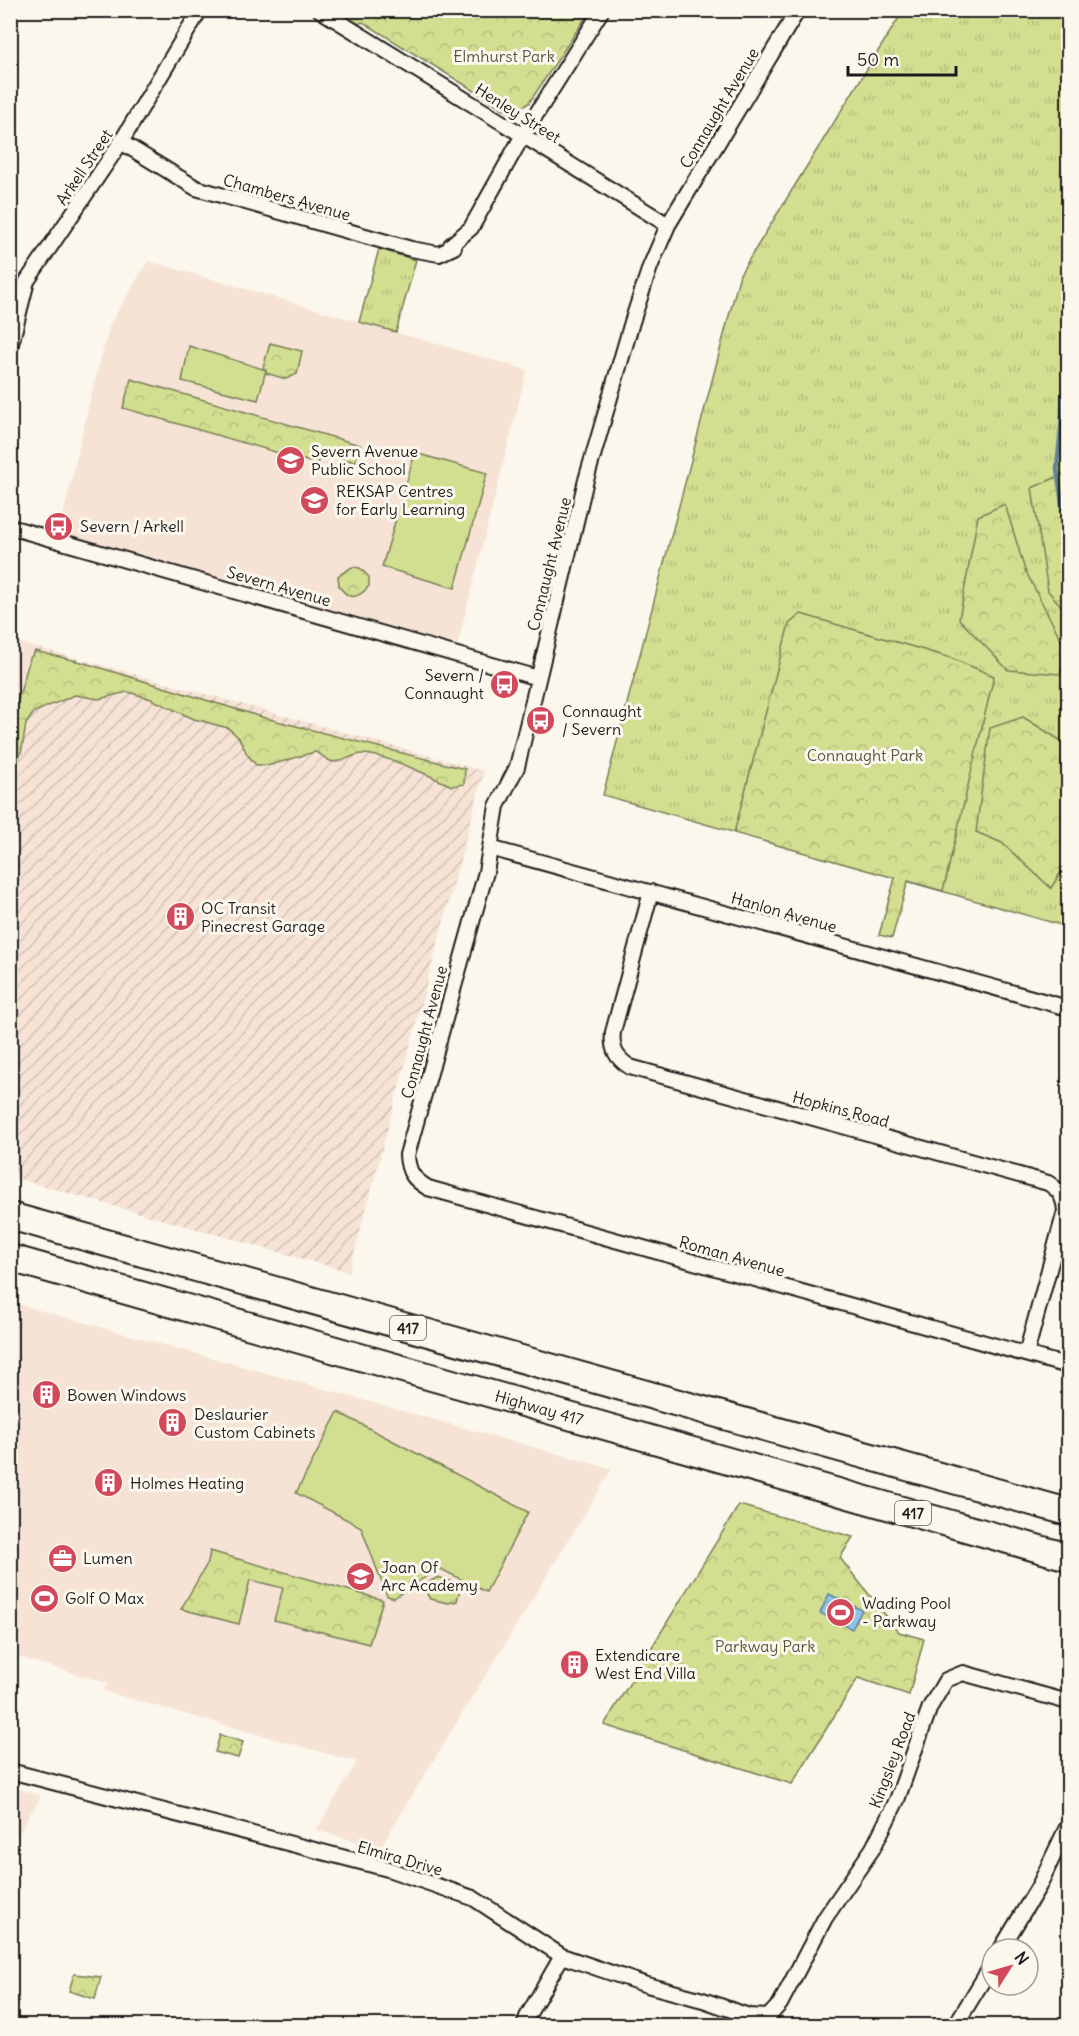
<svg xmlns="http://www.w3.org/2000/svg" width="1079" height="2036" font-family="Delius,sans-serif">
<style>
.built{fill:#f6e3d5}
.industrial{fill:url(#industrial-furrows)}
.grass{fill:url(#grass-tufts);stroke:#777d56;stroke-width:1.5}
.forest{fill:url(#forest-crowns);stroke:#777d56;stroke-width:1.5}
.pitch{fill:#d2de90;stroke:#777d56;stroke-width:1.5}
.water{fill:url(#water-ripples);stroke:#608098;stroke-width:1.5}
.lines{fill:none;stroke-linecap:round;stroke-linejoin:round}
.stream{stroke:#608098;stroke-width:4.5}
.street-casing{stroke:#1c1c1c;stroke-width:18}
.highway-casing{stroke:#1c1c1c;stroke-width:30}
.street{stroke:#fbf7ec;stroke-width:14}
.highway{stroke:#fbf7ec;stroke-width:26}
.labels{text-anchor:middle;dominant-baseline:central;stroke-width:6;stroke-linejoin:round;paint-order:stroke}
.shield{fill:#fbf7ec;stroke:#5f5e5a;stroke-width:1.5}
.shield-label{font-size:15px;font-weight:bold;fill:#1c1c1c}
.park-label{font-size:16px;fill:#53563f;stroke:#fbf7ec}
.street-label{font-size:16px;fill:#1c1c1c;stroke:#fbf7ec}
.poi-label{font-size:16px;fill:#1c1c1c;stroke:#fbf7ec;text-anchor:start}
</style>
<defs>
<pattern id="industrial-furrows" width="10" height="10" patternUnits="userSpaceOnUse" patternTransform="scale(1.5)"><rect width="10" height="10" fill="#f6e3d5"/><path d="M-1 1l2-2M0 10L10 0M9 11l2-2" fill="none" stroke="#d2c2b6"/></pattern>
<pattern id="grass-tufts" width="24" height="20" patternUnits="userSpaceOnUse" patternTransform="scale(1.5)"><rect width="24" height="20" fill="#d2de90"/><path d="M3 7l-1-3M5 7V3M7 7l1-3M15 17l-1-3M17 17v-4M19 17l1-3" fill="none" stroke="#b4be7c"/></pattern>
<pattern id="forest-crowns" width="20" height="18" patternUnits="userSpaceOnUse" patternTransform="scale(1.5)"><rect width="20" height="18" fill="#d2de90"/><path d="M2 6a3 3 0 1 1 6 0M12 15a3 3 0 1 1 6 0" fill="none" stroke="#b4be7c"/></pattern>
<pattern id="water-ripples" width="26" height="14" patternUnits="userSpaceOnUse" patternTransform="scale(1.5)"><rect width="26" height="14" fill="#8ec2eb"/><path d="M2 4q2-2 4 0t4 0M15 11q2-2 4 0t4 0" fill="none" stroke="#7aa6c9"/></pattern>
</defs>
<rect width="100%" height="100%" fill="#fbf7ec"/>
<filter id="ink" filterUnits="userSpaceOnUse"><feTurbulence type="fractalNoise" baseFrequency=".0167" numOctaves="2"/><feDisplacementMap in="SourceGraphic" scale="12" xChannelSelector="R" yChannelSelector="G"/><feConvolveMatrix kernelMatrix="1 2 1 2 8 2 1 2 1" color-interpolation-filters="sRGB"/></filter>
<g filter="url(#ink)">
<path class="built" d="M148,261L527,370L457,646L59,533L93,388L110,324Z
M11,640L32,646L11,757Z
M10,1302L612,1469L380,1848L316,1830L357,1762L103,1691L108,1683L11,1655Z
M11,1786L41,1796L11,1846L10,1786Z"/>
<path class="industrial" d="M32,646L484,771L349,1272L11,1177L10,757Z"/>
<path class="grass" d="M903,11H1068V927L603,795L740,274Z
M379,249L416,260L396,332L359,322Z"/>
<path class="forest" d="M335,11H590L529,103L512,114L363,22L357,24Z
M270,343L302,351L297,374L286,379L262,372Z
M131,379L360,445L355,462L321,452L317,464L123,408Z
M1068,472V614L1048,591L1032,488Z
M1005,504L1025,570L1068,653L1060,674L1008,670L959,619L978,516Z
M352,567L360,568L369,577V586C358,599 349,601 339,586L338,576Z
M801,614L951,658L994,676L943,891L908,881L892,938L879,935L895,878L734,833L789,624Z
M35,651L81,662L265,718L465,769L464,784L452,786C429,776 386,754 362,754C352,754 340,765 330,761C324,759 322,753 314,752L271,765H256L247,754L239,738L228,728L194,719L151,699L132,693L127,692L99,699L75,695L34,712L26,724L22,749L11,779V724L30,658Z
M1023,717L1068,745V861L1051,888L1002,843L976,832L990,728Z
M739,1505L853,1537L840,1558L899,1632L924,1639L909,1695L858,1678L792,1784L604,1725Z
M210,1551L383,1600L369,1644L274,1620L283,1588L250,1580L239,1624L181,1609L208,1562Z
M438,1577L461,1585L457,1601L448,1603L430,1599L424,1589L426,1584Z
M220,1735L243,1742L238,1758L215,1752Z
M74,1974L101,1977L95,1999L69,1991Z"/>
<path class="pitch" d="M189,346L266,370L258,400L182,381Z
M415,453L487,473L455,588L382,567Z
M338,1412L528,1512L486,1592L439,1568L394,1598L387,1596L361,1527L296,1493Z"/>
<path class="water" d="M829,1594L862,1610L852,1629L820,1613Z"/>
<g class="lines">
<path class="stream" d="M1068,324L1066,376L1057,469L1068,543"/>
<defs>
<path id="street" d="M320,10L668,225
M798,10L668,225L650,267L632,322L586,480L517,767L497,806L486,872L407,1155C408,1172 413,1179 428,1188L1068,1366
M121,142L196,188L411,249L439,254L454,247L451,245L471,228L523,135L602,10
M10,348L27,281L121,142L200,10
M10,527L538,678
M490,848L1068,1008
M651,892L613,1032C611,1049 616,1058 630,1067L1048,1183C1059,1190 1064,1197 1065,1211L1026,1354
M10,1771L388,1869L473,1898L562,1956L647,1985L703,2000L749,2016L768,2017L780,2004L825,1918L873,1848L897,1800L930,1707L946,1680L963,1673L1068,1702
M1001,1949L1039,1886L1068,1825
M524,2026L527,2017L562,1956
M955,2026L992,1965"/>
<g id="highway">
<path d="M10,1216C363,1316 717,1411 1068,1512"/>
<path id="s1" d="M10,1258L1068,1557"/>
</g>
</defs>
<use href="#street" class="street-casing"/>
<use href="#highway" class="highway-casing"/>
<use href="#street" class="street"/>
<use href="#highway" class="highway"/>
</g>
</g>
<defs>
<symbol id="school-disc" viewBox="-11 -11 22 22"><circle r="9.5" fill="#d1495b" stroke="#fbf7ec"/><path d="M0-5L7-2L0 1L-7-2ZM-4 1L0 2.5L4 1V4Q0 6-4 4Z" fill="#fff"/></symbol>
<symbol id="bus-disc" viewBox="-11 -11 22 22"><circle r="9.5" fill="#d1495b" stroke="#fbf7ec"/><path d="M-5-6H5V4H4V6H2V4H-2V6H-4V4H-5ZM-3.5-4V0h7V-4ZM-3.5 1.2v1.5H-2V1.2ZM2 1.2v1.5H3.5V1.2Z" fill="#fff"/></symbol>
<symbol id="building-disc" viewBox="-11 -11 22 22"><circle r="9.5" fill="#d1495b" stroke="#fbf7ec"/><path d="M-4-6H4V6H1V3H-1V6H-4ZM-2.5-4.3h1.7v1.8h-1.7ZM.8-4.3h1.7v1.8H.8ZM-2.5-1h1.7V.8h-1.7ZM.8-1h1.7V.8H.8Z" fill="#fff"/></symbol>
<symbol id="office-disc" viewBox="-11 -11 22 22"><circle r="9.5" fill="#d1495b" stroke="#fbf7ec"/><path d="M-6-3h4V-5.5h4V-3h4V5H-6ZM-1-4.5V-3h2v-1.5ZM-6 0V1H6V0Z" fill="#fff"/></symbol>
<symbol id="stadium-disc" viewBox="-11 -11 22 22"><circle r="9.5" fill="#d1495b" stroke="#fbf7ec"/><path d="M0-5a6.5 5 0 1 0 0 10a6.5 5 0 1 0 0-10ZM-3.5-1.8h7v3.6h-7Z" fill="#fff"/></symbol>
</defs>
<g fill-rule="evenodd">
<use href="#school-disc" x="274" y="444" width="33" height="33"/>
<use href="#school-disc" x="298" y="484" width="33" height="33"/>
<use href="#bus-disc" x="42" y="510" width="33" height="33"/>
<use href="#bus-disc" x="488" y="668" width="33" height="33"/>
<use href="#bus-disc" x="524" y="704" width="33" height="33"/>
<use href="#building-disc" x="164" y="900" width="33" height="33"/>
<use href="#building-disc" x="30" y="1378" width="33" height="33"/>
<use href="#building-disc" x="156" y="1406" width="33" height="33"/>
<use href="#building-disc" x="92" y="1466" width="33" height="33"/>
<use href="#office-disc" x="46" y="1542" width="33" height="33"/>
<use href="#school-disc" x="344" y="1560" width="33" height="33"/>
<use href="#stadium-disc" x="28" y="1582" width="33" height="33"/>
<use href="#stadium-disc" x="824" y="1596" width="33" height="33"/>
<use href="#building-disc" x="558" y="1648" width="33" height="33"/>
</g>
<g class="labels">
<g class="shield">
<rect x="390" y="1316" width="36" height="24" rx="4.5"/>
<rect x="895" y="1501" width="36" height="24" rx="4.5"/>
</g>
<g class="shield-label">
<text x="408" y="1328">417</text>
<text x="913" y="1513">417</text>
</g>
<g class="park-label">
<text x="504" y="56">Elmhurst Park</text>
<text x="865" y="755">Connaught Park</text>
<text x="765" y="1646">Parkway Park</text>
</g>
<g class="street-label">
<text transform="translate(719 108) rotate(-59)">Connaught Avenue</text>
<text transform="translate(518 113) rotate(32)">Henley Street</text>
<text transform="translate(84 167) rotate(-56)">Arkell Street</text>
<text transform="translate(287 197) rotate(16)">Chambers Avenue</text>
<text transform="translate(549 564) rotate(-76)">Connaught Avenue</text>
<text transform="translate(279 586) rotate(16)">Severn Avenue</text>
<text transform="translate(784 912) rotate(16)">Hanlon Avenue</text>
<text transform="translate(424 1032) rotate(-75)">Connaught Avenue</text>
<text transform="translate(841 1109) rotate(15)">Hopkins Road</text>
<text transform="translate(732 1256) rotate(16)">Roman Avenue</text>
<text stroke="none"><textPath href="#s1" startOffset="550">Highway 417</textPath></text>
<text transform="translate(892 1760) rotate(-69)">Kingsley Road</text>
<text transform="translate(400 1858) rotate(16)">Elmira Drive</text>
</g>
<g class="poi-label">
<text x="311" y="451">Severn Avenue<tspan x="311" dy="18">Public School</tspan></text>
<text x="336" y="491">REKSAP Centres<tspan x="336" dy="18">for Early Learning</tspan></text>
<text x="80" y="526">Severn / Arkell</text>
<text x="484" y="675" text-anchor="end">Severn /<tspan x="484" dy="18">Connaught</tspan></text>
<text x="562" y="711">Connaught<tspan x="562" dy="18">/ Severn</tspan></text>
<text x="201" y="908">OC Transit<tspan x="201" dy="18">Pinecrest Garage</tspan></text>
<text x="67" y="1395">Bowen Windows</text>
<text x="194" y="1414">Deslaurier<tspan x="194" dy="18">Custom Cabinets</tspan></text>
<text x="130" y="1483">Holmes Heating</text>
<text x="83" y="1558">Lumen</text>
<text x="381" y="1567">Joan Of<tspan x="381" dy="18">Arc Academy</tspan></text>
<text x="65" y="1598">Golf O Max</text>
<text x="862" y="1603">Wading Pool<tspan x="862" dy="18">- Parkway</tspan></text>
<text x="595" y="1655">Extendicare<tspan x="595" dy="18">West End Villa</tspan></text>
</g>
</g>
<rect width="1079" height="2036" fill="none" stroke="#fbf7ec" stroke-width="36"/>
<rect x="18" y="18" width="1043" height="2000" fill="none" stroke="#1c1c1c" stroke-width="2" filter="url(#ink)"/>
<g transform="translate(1010 1967) rotate(53)"><circle r="28" fill="#fbf7ec" stroke="#a29f99" stroke-width="1.5"/>
<path d="M0-4.5L10 22L0 15L-10 22Z" fill="#d1495b"/>
<text y="-9" font-size="16" font-weight="bold" text-anchor="middle" fill="#1c1c1c">N</text>
</g>
<path d="M848 66v9h108v-9" fill="none" stroke="#1c1c1c" stroke-width="3"/>
<text x="857" y="66" font-size="18" fill="#1c1c1c" stroke="#fbf7ec" stroke-width="4.5" paint-order="stroke">50 m</text>
</svg>
